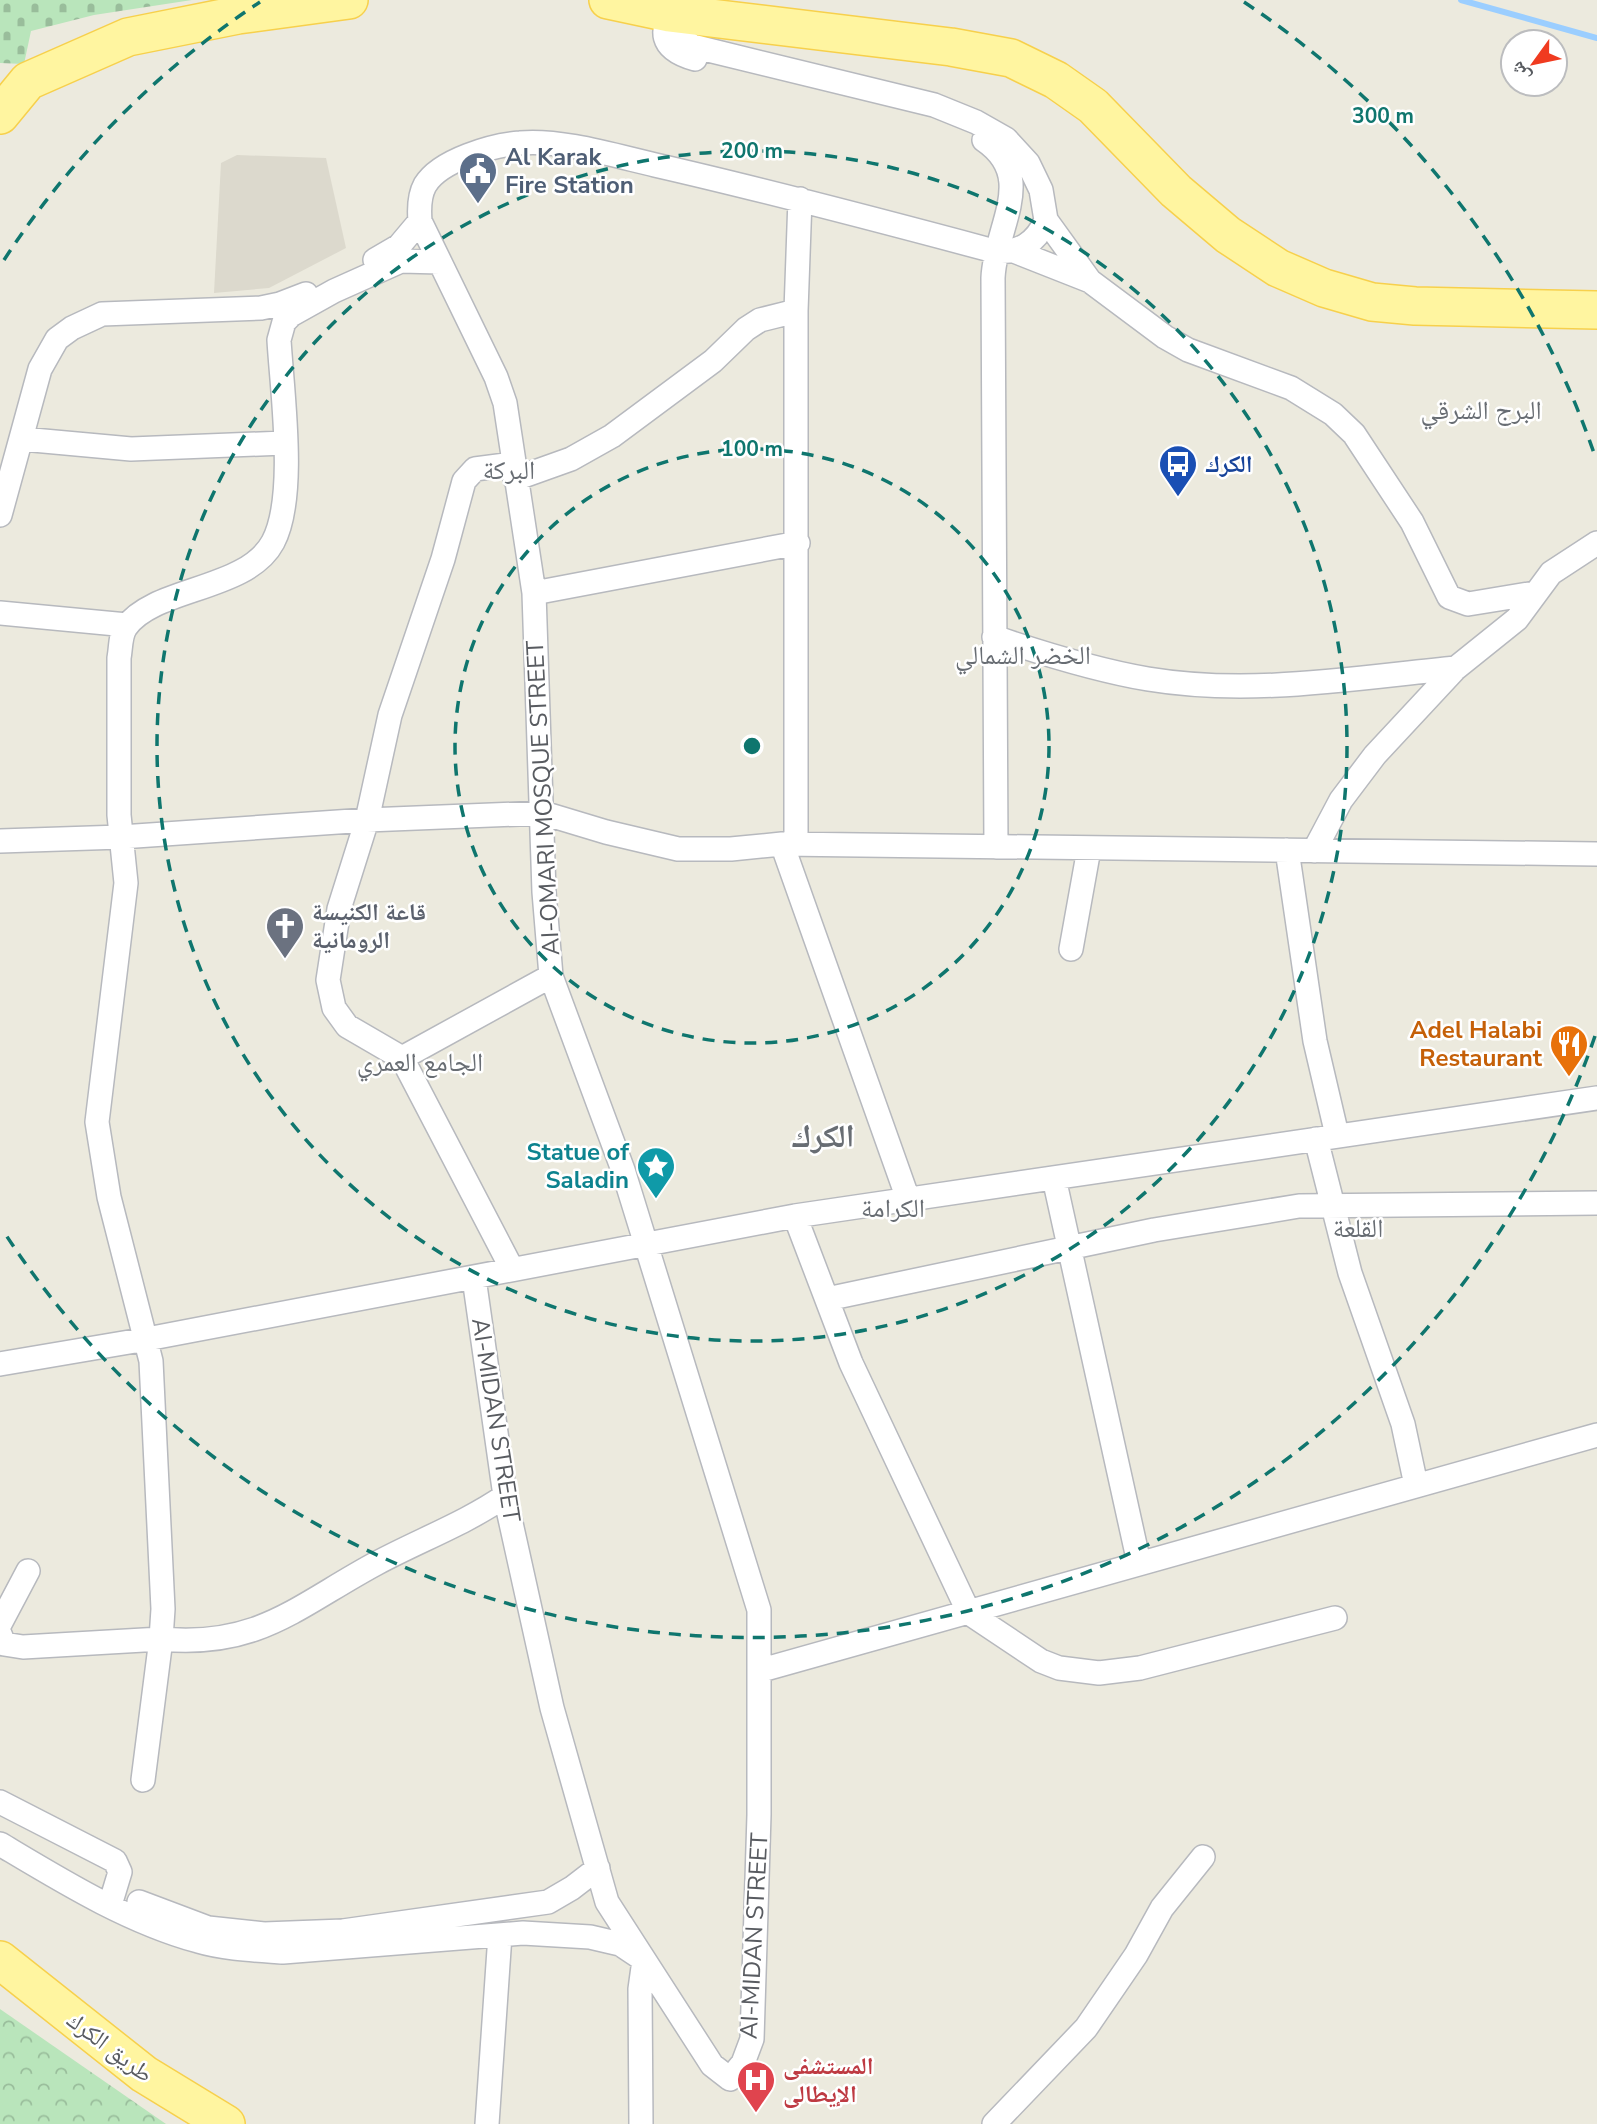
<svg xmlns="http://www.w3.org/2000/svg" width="1597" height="2124" font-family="'Nunito Sans','Noto Naskh Arabic',sans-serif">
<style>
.education{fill:#dcd9cd}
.forest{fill:url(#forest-crowns)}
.cemetery{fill:url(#cemetery-stones)}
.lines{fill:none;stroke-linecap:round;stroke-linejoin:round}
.stream{stroke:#9bceff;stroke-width:6}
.street-casing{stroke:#b7b9be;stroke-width:26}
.primary-casing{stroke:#f7d04c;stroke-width:40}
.street{stroke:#fff;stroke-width:23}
.primary{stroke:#fff5a0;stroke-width:37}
.ring{fill:none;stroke:#0f766e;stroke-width:3.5;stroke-dasharray:12 9}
.labels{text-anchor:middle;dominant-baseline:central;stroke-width:5;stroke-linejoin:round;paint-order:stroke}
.service-label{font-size:24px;font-weight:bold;fill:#4e5e75;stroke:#fff;text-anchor:start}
.transit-label{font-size:24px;font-weight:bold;fill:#164399;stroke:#fff;text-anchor:start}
.street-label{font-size:24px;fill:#585b60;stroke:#fff}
.worship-label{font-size:24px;font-weight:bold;fill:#5b616d;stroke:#fff;text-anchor:start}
.food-label{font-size:24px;font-weight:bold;fill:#c56008;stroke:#fff;text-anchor:end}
.culture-label{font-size:24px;font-weight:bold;fill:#0d838f;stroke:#fff;text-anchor:end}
.health-label{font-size:24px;font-weight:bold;fill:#be3a42;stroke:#fff;text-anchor:start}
.neighbourhood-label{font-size:26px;fill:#686d73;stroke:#fff}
.district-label{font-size:32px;font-weight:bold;fill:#686d73;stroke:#fff}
.centre{fill:#0f766e;stroke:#fff;stroke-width:3.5}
.ring-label{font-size:21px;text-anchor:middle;font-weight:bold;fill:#0f766e;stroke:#fff;stroke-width:5;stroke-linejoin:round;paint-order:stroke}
</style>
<defs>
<pattern id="forest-crowns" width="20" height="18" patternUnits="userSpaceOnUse" patternTransform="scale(1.75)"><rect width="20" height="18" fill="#b9e5bb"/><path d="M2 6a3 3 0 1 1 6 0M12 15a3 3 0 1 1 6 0" fill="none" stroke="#99bd9b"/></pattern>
<pattern id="cemetery-stones" width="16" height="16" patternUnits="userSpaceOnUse" patternTransform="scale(1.75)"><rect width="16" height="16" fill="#b9e5bb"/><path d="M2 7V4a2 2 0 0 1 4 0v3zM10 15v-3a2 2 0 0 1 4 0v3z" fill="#99bd9b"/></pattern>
</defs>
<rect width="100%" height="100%" fill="#eceade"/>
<path class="education" d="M237,155L326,158L346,248L269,288L214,293L221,163Z"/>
<path class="forest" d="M0,2009L166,2124H0Z"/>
<path class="cemetery" d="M0,0H192L94,15L31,31L24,64L0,63Z"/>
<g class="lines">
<path class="stream" d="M1461,0L1597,38"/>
<defs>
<path id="street" d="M675,2C659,31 659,49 695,59
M696,6L682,30L684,40L692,46L934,105L976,122L1006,139L1028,163L1041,190L1046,220L1090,281L1165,337L1188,350L1291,388L1333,414L1354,434L1412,522L1449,597L1468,604L1535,593
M984,140C1038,177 995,226 993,278L996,847
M1014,251L1090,281
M375,260L399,246L420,221
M440,262L401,261L334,291L291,315L284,322L279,340C282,392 297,497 273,542C247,591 154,587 126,627C120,635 121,648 119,658V815L126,883L97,1122L109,1197L151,1361L163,1609L161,1639C259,1648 297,1606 377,1563C420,1540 466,1523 505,1496
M22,439L131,449L284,443
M515,479L571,459L612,436L713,361L746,329L760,320L796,311
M0,515L40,369L57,339L72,328L102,314L261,308L280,304L306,294
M534,593L798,543
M0,613L127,625
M994,637C1044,654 1095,670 1148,679C1250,696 1354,678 1456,668
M0,841L121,837L367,820L543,813L606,832L678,849H731L782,844L1597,854
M782,844L908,1199
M796,844V311L800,199
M1287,850L1315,1041L1337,1135
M1314,851L1341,800L1375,755L1456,668L1517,619L1551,573L1597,543
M1071,949L1089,849
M402,1058L551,976
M1316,1139L1350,1273L1403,1424L1416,1485
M1054,1178L1139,1563
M795,1216L851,1363L969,1613L1041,1661L1059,1668L1099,1673L1140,1668L1335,1618
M512,1269L402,1058L347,1026L334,1008L328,980L339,909L367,820L390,715L443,559L464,481L475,469L512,464
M474,1278L505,1496L552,1708L607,1902L712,2065L730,2079L743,2063L752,2039L759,1815V1610L623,1170L551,976L544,892L534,593L505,403L496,377L420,221C419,209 419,196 425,185C440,160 493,145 520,143C560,139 616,156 655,165C769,191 882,221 994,251C1019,254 1036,243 1046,220
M827,1299L1154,1230L1299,1206L1597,1203
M0,1364L147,1339L795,1216L1597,1098
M0,1624L28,1571
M0,1634L4,1644L23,1647L161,1639L143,1780
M762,1670L1597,1435
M0,1802L115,1861L120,1872L110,1905
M0,1844C62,1881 128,1922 198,1941C225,1949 255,1950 283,1952L523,1933L590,1937L620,1944L644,1960L640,1989L641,2124
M139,1902L208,1928L264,1934L343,1931L548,1902L572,1888L598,1868
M487,2124L500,1935
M994,2124L1086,2028L1136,1955L1162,1908L1203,1857"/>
<path id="primary" d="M608,0L669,13L951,47L1011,58L1056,80L1093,106L1176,191L1228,235L1278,268L1324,288L1372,302L1415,306L1597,310
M0,115L28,81L128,37L238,15L349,0
M0,1960L144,2074L226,2124"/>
</defs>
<use href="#street" class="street-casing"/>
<use href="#primary" class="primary-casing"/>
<use href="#street" class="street"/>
<use href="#primary" class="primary"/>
</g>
<g class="ring">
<circle cx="752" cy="746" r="297"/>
<circle cx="752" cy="746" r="595"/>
<path d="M1595 1036A892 892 0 0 1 4 1232M4 260A892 892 0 0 1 260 2M1244 2A892 892 0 0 1 1595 456"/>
</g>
<defs>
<symbol id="civic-pin" viewBox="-11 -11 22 30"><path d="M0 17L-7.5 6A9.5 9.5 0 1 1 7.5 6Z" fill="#5c6f8a" stroke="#fff"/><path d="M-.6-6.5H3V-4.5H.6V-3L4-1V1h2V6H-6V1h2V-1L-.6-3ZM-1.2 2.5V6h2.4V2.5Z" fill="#fff"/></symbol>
<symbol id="bus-pin" viewBox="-11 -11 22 30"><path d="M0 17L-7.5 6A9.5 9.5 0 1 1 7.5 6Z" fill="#1a4fb4" stroke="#fff"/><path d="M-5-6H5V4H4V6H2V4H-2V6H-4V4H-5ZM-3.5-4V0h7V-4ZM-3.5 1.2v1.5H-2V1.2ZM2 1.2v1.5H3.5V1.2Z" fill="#fff"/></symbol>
<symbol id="church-pin" viewBox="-11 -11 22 30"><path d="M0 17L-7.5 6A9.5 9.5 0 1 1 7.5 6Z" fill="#6b7280" stroke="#fff"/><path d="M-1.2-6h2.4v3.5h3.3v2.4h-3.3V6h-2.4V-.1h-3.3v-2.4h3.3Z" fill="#fff"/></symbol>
<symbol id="restaurant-pin" viewBox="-11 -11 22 30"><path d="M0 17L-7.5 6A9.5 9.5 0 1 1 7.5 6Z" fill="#e8710a" stroke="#fff"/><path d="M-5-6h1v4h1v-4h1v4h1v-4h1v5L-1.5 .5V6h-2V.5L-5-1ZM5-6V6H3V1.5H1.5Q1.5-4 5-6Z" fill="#fff"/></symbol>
<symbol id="sight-pin" viewBox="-11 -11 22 30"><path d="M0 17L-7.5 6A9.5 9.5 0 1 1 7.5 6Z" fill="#0f9aa8" stroke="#fff"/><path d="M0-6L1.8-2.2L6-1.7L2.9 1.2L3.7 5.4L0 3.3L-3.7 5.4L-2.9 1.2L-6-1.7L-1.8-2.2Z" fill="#fff"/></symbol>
<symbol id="hospital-pin" viewBox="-11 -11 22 30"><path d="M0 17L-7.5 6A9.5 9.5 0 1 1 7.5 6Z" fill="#e0444e" stroke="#fff"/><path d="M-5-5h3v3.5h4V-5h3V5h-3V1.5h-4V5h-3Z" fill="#fff"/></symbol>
</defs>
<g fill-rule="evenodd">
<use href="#civic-pin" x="456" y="149" width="44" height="60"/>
<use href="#bus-pin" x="1156" y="442" width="44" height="60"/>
<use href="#church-pin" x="263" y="904" width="44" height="60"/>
<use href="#restaurant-pin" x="1547" y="1022" width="44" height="60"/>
<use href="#sight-pin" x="634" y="1144" width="44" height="60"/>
<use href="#hospital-pin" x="734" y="2058" width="44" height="60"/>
</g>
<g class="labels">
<g class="service-label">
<text x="505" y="157">Al Karak<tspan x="505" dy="28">Fire Station</tspan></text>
</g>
<g class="transit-label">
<text x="1205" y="464">الكرك</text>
</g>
<g class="street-label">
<text transform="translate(543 798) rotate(-93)">AI-OMARI MOSQUE STREET</text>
<text transform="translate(496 1420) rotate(81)">AI-MIDAN STREET</text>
<text transform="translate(754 1936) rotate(-87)">AI-MIDAN STREET</text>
<text transform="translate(110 2047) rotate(37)">طريق الكرك</text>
</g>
<g class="worship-label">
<text x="312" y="912">قاعة الكنيسة<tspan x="312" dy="28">الرومانية</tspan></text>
</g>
<g class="food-label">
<text x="1542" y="1030">Adel Halabi<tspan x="1542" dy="28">Restaurant</tspan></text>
</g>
<g class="culture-label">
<text x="629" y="1152">Statue of<tspan x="629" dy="28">Saladin</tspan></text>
</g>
<g class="health-label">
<text x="783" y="2066">المستشفى<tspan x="783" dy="28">الإيطالى</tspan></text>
</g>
<g class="neighbourhood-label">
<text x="1481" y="410">البرج الشرقي</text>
<text x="509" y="470">البركة</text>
<text x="1023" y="655">الخضر الشمالي</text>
<text x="420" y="1062">الجامع العمري</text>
<text x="893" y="1208">الكرامة</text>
<text x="1358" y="1228">القلعة</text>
</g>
<g class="district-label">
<text x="823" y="1136">الكرك</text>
</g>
</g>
<circle cx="752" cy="746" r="10" class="centre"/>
<g class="ring-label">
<text x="1383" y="123">300 m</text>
<text x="752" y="158">200 m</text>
<text x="752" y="456">100 m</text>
</g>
<g transform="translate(1534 63) rotate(237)"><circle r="33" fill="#ffffff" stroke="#bcbdbf" stroke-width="2"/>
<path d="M0-5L12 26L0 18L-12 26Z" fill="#f03b20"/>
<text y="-10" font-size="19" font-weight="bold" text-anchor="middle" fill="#585b60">ش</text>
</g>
</svg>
